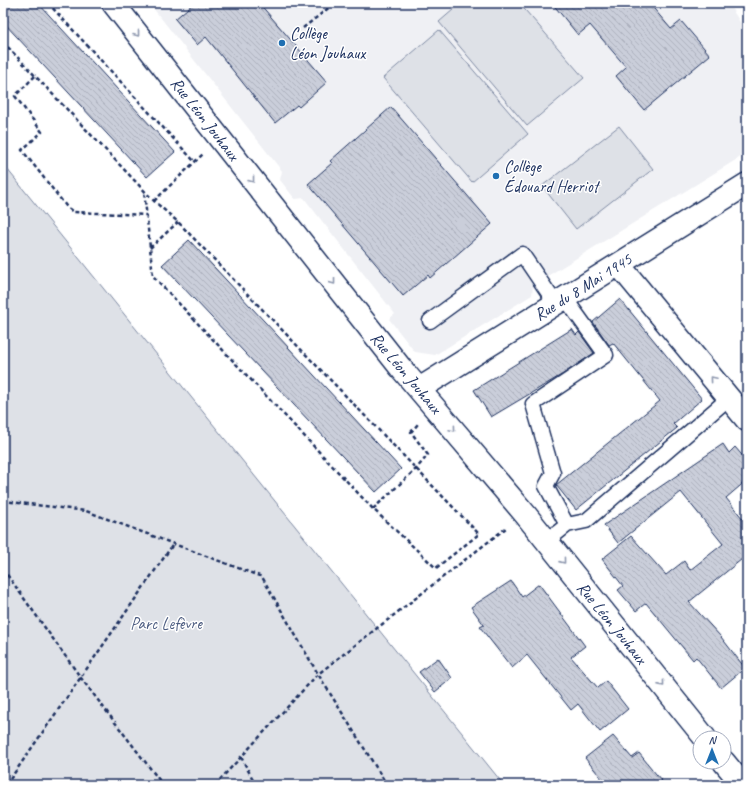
<svg xmlns="http://www.w3.org/2000/svg" width="750" height="788" font-family="Caveat,sans-serif">
<style>
.built{fill:#eff0f4}
.park{fill:#dee1e7;stroke:#7c88a2}
.building{fill:url(#building-back-hatch);stroke:#1b2f5e}
.lines{fill:none;stroke-linecap:round;stroke-linejoin:round}
.lane-casing{stroke:#1b2f5e;stroke-width:17}
.street-casing{stroke:#1b2f5e;stroke-width:25}
.path{stroke:#1b2f5e;stroke-width:2.5;stroke-dasharray:4 3;stroke-linecap:butt}
.lane{stroke:#fff;stroke-width:14}
.street{stroke:#fff;stroke-width:22}
.oneway{stroke:#8d97ae}
.poi-dot{fill:#1f6fb2;stroke:#fff;stroke-width:1.5}
.labels{text-anchor:middle;dominant-baseline:central;stroke-width:3;stroke-linejoin:round;paint-order:stroke}
.poi-label{font-size:17px;fill:#1b2f5e;stroke:#fff;text-anchor:start}
.street-label{font-size:17px;fill:#1b2f5e;stroke:#fff}
.park-label{font-size:17px;fill:#4c5c80;stroke:#fff}
</style>
<defs>
<pattern id="building-back-hatch" width="6" height="6" patternUnits="userSpaceOnUse"><rect width="6" height="6" fill="#caceda"/><path d="M-1 5l2 2M0 0l6 6M5-1l2 2" fill="none" stroke="#adb1be"/></pattern>
</defs>
<rect width="100%" height="100%" fill="#fff"/>
<filter id="ink" filterUnits="userSpaceOnUse"><feTurbulence type="fractalNoise" baseFrequency=".025" numOctaves="2"/><feDisplacementMap in="SourceGraphic" scale="8" xChannelSelector="R" yChannelSelector="G"/><feConvolveMatrix kernelMatrix="1 2 1 2 8 2 1 2 1" color-interpolation-filters="sRGB"/></filter>
<g filter="url(#ink)">
<path class="built" d="M149,3H728L747,33V153L533,285L532,295L435,355L415,352L389,319L395,314L304,198L295,199L280,180L282,171Z"/>
<path class="park" d="M461,3H519L584,78L527,126L439,22Z
M439,30L528,134L472,182L383,78Z
M619,126L653,169L576,229L542,186Z
M3,164L504,785H3Z"/>
<path class="building" d="M3,3H38L175,152L147,177L3,22Z
M194,3H259L327,82L299,107L297,105L275,123L206,37L197,45L175,19Z
M552,3H649L671,29L681,21L710,55L644,110L616,76L626,67L590,25L578,35Z
M391,107L492,224L430,278L428,275L403,296L308,184L332,163L330,161Z
M189,240L401,469L376,492L162,265Z
M620,299L702,399L673,424L677,428L576,510L556,485L660,401L613,343L609,345L593,322Z
M572,329L576,335L579,332L594,353L563,374L491,417L474,390Z
M723,444L729,453L735,447L747,461V480L726,498L747,524V555L689,602L721,637L745,668L721,688L696,657L693,660L646,603L636,611L618,590L623,586L602,559L631,536L666,575L684,561L690,570L723,544L681,492L618,543L604,525Z
M511,581L522,597L539,584L585,646L571,657L598,688L606,681L628,709L600,732L578,704L571,710L527,655L512,668L480,627L484,625L471,607Z
M438,658L452,678L435,692L419,672Z
M613,736L632,758L639,753L665,785H607L585,758Z"/>
<g class="lines">
<defs>
<path id="lane" d="M430,321L522,254L556,304
M567,525L586,521L729,398
M547,541L567,525L546,486L553,473L533,404L606,355L565,298"/>
<path id="street" d="M113,3L400,367L525,514L705,738
M619,265L747,420
M419,389L747,184
M724,762L743,785"/>
</defs>
<use href="#lane" class="lane-casing"/>
<use href="#street" class="street-casing"/>
<path class="path" d="M48,3L195,162
M303,28L335,3
M3,42L154,201L178,222L479,534L436,568L373,509L153,276L144,191
M35,76L15,96L42,132L22,150L66,206L73,212L147,215
M154,201L203,154
M150,248L178,222
M3,501L86,511L262,577L318,674L387,785
M373,509L416,469L428,455L411,432L418,424
M3,569L81,678L163,785
M241,757L256,785
M6,785L174,543
M215,785L318,674L506,528"/>
<use href="#lane" class="lane"/>
<use href="#street" class="street"/>
</g>
<defs><path id="oneway-chevron" d="M-2-3.5L2.5 0L-2 3.5" fill="none" stroke-width="1.6" stroke-linecap="round" stroke-linejoin="round"/></defs>
<g class="oneway">
<use href="#oneway-chevron" transform="translate(137 34) rotate(52)"/>
<use href="#oneway-chevron" transform="translate(252 180) rotate(52)"/>
<use href="#oneway-chevron" transform="translate(333 282) rotate(52)"/>
<use href="#oneway-chevron" transform="translate(713 379) rotate(-130)"/>
<use href="#oneway-chevron" transform="translate(453 429) rotate(50)"/>
<use href="#oneway-chevron" transform="translate(563 561) rotate(51)"/>
<use href="#oneway-chevron" transform="translate(662 684) rotate(51)"/>
</g>
</g>
<g class="poi-dot">
<circle cx="282" cy="43" r="4"/>
<circle cx="496" cy="176" r="4"/>
</g>
<g class="labels">
<g class="poi-label">
<text x="290" y="33">Collège<tspan x="290" dy="20">Léon Jouhaux</tspan></text>
<text x="504" y="166">Collège<tspan x="504" dy="20">Édouard Herriot</tspan></text>
</g>
<g class="street-label">
<text transform="translate(205 119) rotate(52)">Rue Léon Jouhaux</text>
<text transform="translate(583 287) rotate(-32)">Rue du 8 Mai 1945</text>
<text transform="translate(406 373) rotate(50)">Rue Léon Jouhaux</text>
<text transform="translate(612 623) rotate(51)">Rue Léon Jouhaux</text>
</g>
<g class="park-label">
<text x="166" y="623">Parc Lefèvre</text>
</g>
</g>
<rect width="750" height="788" fill="none" stroke="#fff" stroke-width="16"/>
<rect x="8" y="8" width="734" height="772" fill="none" stroke="#1b2f5e" stroke-width="1.5" filter="url(#ink)"/>
<g transform="translate(712 750)"><circle r="19" fill="#ffffff" stroke="#a4acbf"/>
<path d="M0-3L7 15L0 10L-7 15Z" fill="#1f6fb2"/>
<text y="-6" font-size="11" font-weight="bold" text-anchor="middle" fill="#1b2f5e">N</text>
</g>
</svg>
